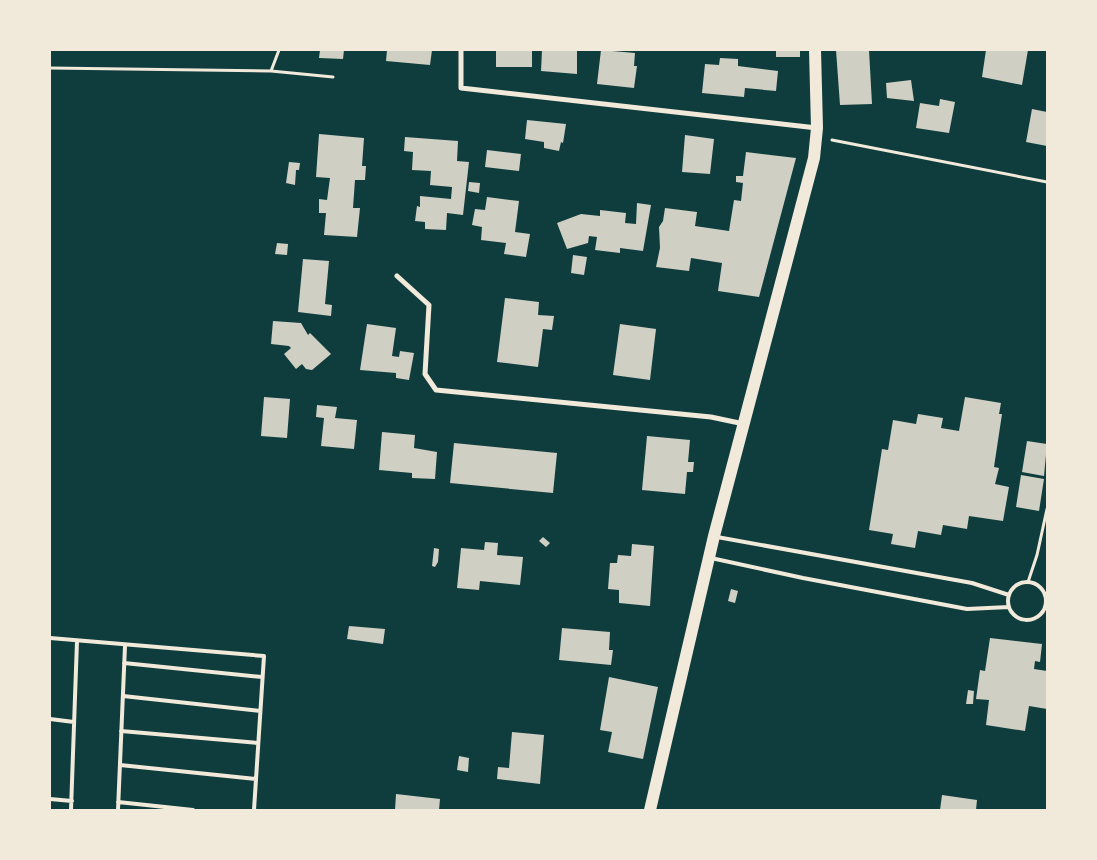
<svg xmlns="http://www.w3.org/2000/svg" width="1097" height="860" font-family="'PT Sans',sans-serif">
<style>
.building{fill:#cfcfc3}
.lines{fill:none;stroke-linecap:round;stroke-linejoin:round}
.path{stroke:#f1e9da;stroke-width:3}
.service{stroke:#f1e9da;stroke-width:4}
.minor{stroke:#f1e9da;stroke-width:5}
.primary{stroke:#f1e9da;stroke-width:12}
</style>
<rect width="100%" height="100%" fill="#0f3d3e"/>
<path class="building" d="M320,50H344L343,59L319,58Z
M387,50H432L430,65L386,61Z
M496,50H532V67H496Z
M542,50H577V74L541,71Z
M601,50L635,53L634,66H637L634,88L597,84Z
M776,50H800V57H776Z
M836,50H869L872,104L840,105Z
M986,50H1028L1022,85L982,77Z
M720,58L738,59V66L778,71L776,91L745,88L744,97L702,93L705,64L719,65Z
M911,80L914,101L887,98L886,83Z
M940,99L955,102L949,133L916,128L920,103L939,106Z
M1032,109L1047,112V146L1026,142Z
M527,120L566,124L563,143L561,142L559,151L544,148V142L525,139Z
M319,134L364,138L362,166H366L365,180H355L353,208H360L357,237L324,235L326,213H319V199L327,200L330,178L316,177Z
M685,135L714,139L710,174L682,172Z
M405,137L458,141L457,161L469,162L463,215L447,213L446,230L425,229V222L415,221L417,206L420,207V196L451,199L452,187L430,185L431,171L412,170L413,152L404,151Z
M487,150L521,154L519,171L485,167Z
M746,152L796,158L759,297L718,291L722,263L691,258L689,271L656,267L660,248L659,227L663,221L665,208L697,212L695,226L729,231L734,200L741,201L743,183L736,182V176H743Z
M289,162L300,163L299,170H296L295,185L286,183Z
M469,182L480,183L479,193L468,191Z
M487,197L519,201L515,232L530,234L526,257L504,254L506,243L481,240L482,227L472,225L475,209L485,210Z
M637,203L651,205L643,251L620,248V253L595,250L597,237L589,236L588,243L567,249L557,223L581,214L600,216V210L626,213L625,223L636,224Z
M277,243L288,244L287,255L275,254Z
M573,255L587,257L584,275L571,273Z
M303,259L329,261L325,304L332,305L331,316L298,312Z
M505,298L539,302L538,315L554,316L552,330L543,329L538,367L497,362Z
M273,321L301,323L308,335L310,333L331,354L312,370L306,369L302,364L296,369L284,354L291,348L289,346L271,344Z
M367,324L396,328L392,356L399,357L400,351L414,353L409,380L396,378V373L360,370Z
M620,324L656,329L650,380L613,375Z
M264,397L290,399L287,438L261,436Z
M965,397L1001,403L999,414H1002L994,467L999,468L995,484L1009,487L1003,521L969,516L967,529L943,525L941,535L918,531L915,548L891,544L893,534L869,530L882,449L888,450L893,420L916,424L918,414L943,418L941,428L959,431Z
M317,405L337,407L335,418L357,420L354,449L321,446L324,418L316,417Z
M382,432L415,435L414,448L437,452L435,479L412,478V473L379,470Z
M647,436L690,440L688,462H694L693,472H687L685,494L642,490Z
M1027,441L1047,444L1044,476L1022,472Z
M454,443L557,453L553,493L450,483Z
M1021,475L1044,479L1039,511L1016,507Z
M543,537L550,543L546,547L539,541Z
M485,542L498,543L497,555L523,557L520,585L480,581L479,590L457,588L461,548L484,550Z
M632,544L654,546L650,606L619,603V590L608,589L610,563H617L618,555L631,556Z
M434,548L439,549L438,562L435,567L432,566Z
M731,589L738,591L735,603L728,601Z
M349,626L385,629L383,644L347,639Z
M562,628L610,632L609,650H613L611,665L559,660Z
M990,638L1042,644L1040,662L1035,661L1034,669L1047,671V709L1029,706L1025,731L986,725L989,700L976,699L980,670L985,671Z
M609,677L658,687L643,759L608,752L612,732L600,730Z
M968,690L974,691L973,704H966Z
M512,732L544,735L540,784L497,779L498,767L509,768Z
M459,756L469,758L468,772L457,770Z
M396,794L440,799L439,810H395Z
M942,795L977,800L976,810H940Z"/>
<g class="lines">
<path class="path" d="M50,68L271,71L333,77
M271,71L279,50
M832,140L1047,182
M1028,582L1037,555L1047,509"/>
<path class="service" d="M717,537L972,583L1009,595
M711,558L803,578L967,609L1009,607
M1008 601a19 19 0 1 1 38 0a19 19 0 1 1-38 0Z
M50,638L264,656L254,810
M124,663L262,677
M123,696L260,711
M50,719L74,722
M121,731L258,743
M120,765L256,779
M50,799L72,801
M118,802L193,810
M71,810L77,641
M118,810L125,646"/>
<path class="minor" d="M461,50V88L817,128
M397,276L429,305L425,374L436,390L711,417L744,424"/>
<path class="primary" d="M650,810L714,536L814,158L817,128L815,50"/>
</g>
<rect width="1097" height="860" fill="none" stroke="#f1e9da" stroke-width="102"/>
</svg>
